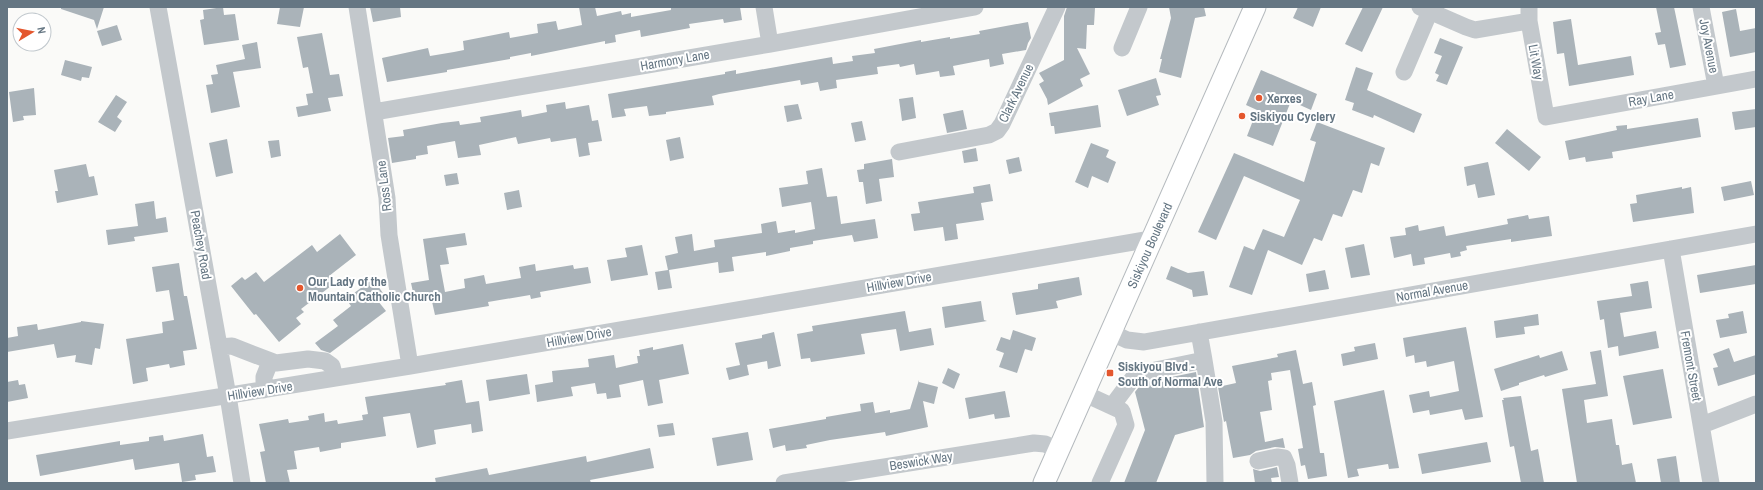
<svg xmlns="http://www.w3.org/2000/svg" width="1763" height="490" font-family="'Archivo Narrow',sans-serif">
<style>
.building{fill:#aab3b9}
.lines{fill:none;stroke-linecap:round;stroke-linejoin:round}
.major-casing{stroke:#b5babe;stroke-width:23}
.minor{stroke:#c3c8cc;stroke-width:17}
.major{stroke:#fff;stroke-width:21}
.poi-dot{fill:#e4572e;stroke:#fff;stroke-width:1.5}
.labels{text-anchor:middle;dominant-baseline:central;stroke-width:4;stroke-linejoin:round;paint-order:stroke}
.street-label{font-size:13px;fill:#657683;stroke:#fff}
.poi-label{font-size:13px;font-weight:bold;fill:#657683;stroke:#fff;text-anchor:start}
</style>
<rect width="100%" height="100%" fill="#fafaf8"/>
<path class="building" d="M61,7H104L97,29L94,20L61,9Z
M223,7L224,15L235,14L239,40L204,45L200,20L204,19L203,10Z
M280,7H304L300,27L277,24Z
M370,7H400L401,17L373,22Z
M579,7H595L597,16L621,11L622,15L631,13V17L671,10V7H740L742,20L724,23L723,19L689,24L690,28L641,37L640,30L615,35L616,42L605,44V41L531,56V53L510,57V59L447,70V72L387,82L382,58L428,48L430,56L454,52L464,50L463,41L509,32L510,38L538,33L537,24L556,21L558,30L582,25Z
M1067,7L1095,8L1094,25H1087L1086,49L1077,48L1090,74L1080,79L1083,86L1048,105L1047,99L1039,84L1044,81L1039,73L1064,60V16Z
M1169,7H1204L1206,16L1195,18L1181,78L1159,72L1162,59H1160L1171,18Z
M1298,7H1321L1313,27L1293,18Z
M1363,7H1383L1362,52L1345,44Z
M1656,7H1674L1686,65L1670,68L1665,44L1658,45L1655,33L1661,32Z
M1736,9L1740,31L1756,28V52L1730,57L1722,12Z
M1571,19L1578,65L1631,56L1634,75L1569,86L1564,53L1557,54L1553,22Z
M1028,22L1031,38L1028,43L1026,50L1002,54L1004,64L990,67L989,59L953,66L955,75L940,77L939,71L916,75L914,64L900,67L899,64L877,67L878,74L836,80L837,88L820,91L818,82L801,85L800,80L719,94L712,96L714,105L666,112V114L649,116L647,106L624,109L626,116L612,118L608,94L725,74V72L736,70V74L832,57L833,64L853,61L852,56L875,53L874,49L921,40V42L950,37V39L980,34L979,31Z
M117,25L122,40L102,46L97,31Z
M322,33L330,75L339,74L343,96L328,98L331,111L298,117L296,107L308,105L306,94L313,93L308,67L303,68L297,37Z
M1440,38L1463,47L1447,85L1436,81L1439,75L1435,73L1442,56L1434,53Z
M257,42L261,68L233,72L240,107L211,113L206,85L213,84L211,75L218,74L216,65L245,59L242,45Z
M65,60L92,67L89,78L82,77L81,81L61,75Z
M1356,67L1373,73L1367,90L1422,114L1414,133L1374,115L1373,118L1352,110L1354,103L1345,100Z
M1261,70L1317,94L1311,110L1291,101L1273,146L1247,136L1257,110L1246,105Z
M1156,78L1161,95L1156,96L1159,105L1127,116L1118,90Z
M34,88L36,115L23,116L24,120L13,122L9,92Z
M116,95L127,102L117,117L122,121L115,132L98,122Z
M913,97L916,118L902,121L899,99Z
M565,102L566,109L589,105L592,121L598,120L602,141L588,143L590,155L579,157L576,138L551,142L550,138L518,144L516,137L479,145L481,155L458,158L455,141L427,146L428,154L416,156V159L392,163L388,138L404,136L403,130L442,123L459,121L460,125L481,122L480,117L521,110L522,117L547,112L546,105Z
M798,104L802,119L787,122L784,106Z
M1098,105L1101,127L1055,134L1054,126H1051L1049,113Z
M1756,109V127L1735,130L1732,112Z
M963,110L967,129L947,133L943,114Z
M1698,118L1701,137L1612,152L1613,158L1586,162L1585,157L1569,160L1565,141L1617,130L1616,126L1627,125V129Z
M862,121L866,140L855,142L851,123Z
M1317,122L1385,148L1379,166L1371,163L1362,193L1353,190L1342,217L1333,214L1322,241L1314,238L1302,265L1268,250L1252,295L1229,287L1244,246L1254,250L1263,229L1284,237L1300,200L1244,176L1216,240L1198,232L1234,153L1304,182L1316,142L1310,140Z
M1507,129L1541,157L1529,171L1495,143Z
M680,137L684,158L670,161L666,140Z
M227,139L233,173L216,177L209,143Z
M279,140L281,156L271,158L268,141Z
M1091,143L1109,150L1106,157L1116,162L1108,183L1092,176L1088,188L1075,182Z
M976,148L978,161L964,163L962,151Z
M1019,157L1022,171L1009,174L1006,160Z
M892,159L894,177L879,179L882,201L866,204L863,182H859L857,170L864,169V164Z
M1488,162L1495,195L1478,198L1475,184L1467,186L1464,167Z
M86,164L89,177L94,176L98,195L57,203L55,191H58L54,170Z
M822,168L827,197L837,196L841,224L875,219L878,238L854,242L852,235L813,241V244L790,248V251L766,256V252L732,257L734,271L719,273L718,262L669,270L672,288L658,290L655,272L668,270L665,256L678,253L675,237L692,234L694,251L715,247L714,240L762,233L761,224L776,221L778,233L795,230V233L815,229L811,202L782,207L779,188L808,184L806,171Z
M457,173L459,184L446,186L444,175Z
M1751,181L1754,195L1724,201L1721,187Z
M990,184L993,201L981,203L984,220L956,224L958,239L945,241L943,227L914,231L911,214L920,213L918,202L974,193L973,187Z
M1682,187V189L1691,187L1694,213L1633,222L1630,204L1637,203L1636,195Z
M519,190L522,207L507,210L504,193Z
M154,201L156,219L166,217L168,232L134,237L135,241L108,245L106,230L138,226L135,204Z
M1528,215L1529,219L1549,216L1552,236L1511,242V239L1466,246L1467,250L1460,252L1461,256L1451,258L1450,253L1424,258L1425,264L1413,266L1411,254L1394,258L1390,237L1406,235L1405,228L1418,225L1419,231L1444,226L1446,236L1508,224L1507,219Z
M465,233L467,245L446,248L449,264L440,265L445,292L465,288L464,279L484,275L486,284L521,278L519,267L535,264L536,271L573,265L574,269L588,267L591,283L540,292L541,297L531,299L530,295L488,302L489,306L435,315L431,297L415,301L411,283L429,280L423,239Z
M340,234L356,255L329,276L331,279L328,281L331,286L301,309L304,312L296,318L301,324L279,342L256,314L254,315L231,286L242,277L245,280L256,272L264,282L312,245L317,252Z
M1364,244L1370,275L1351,278L1345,248Z
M642,245L648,275L611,281L607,260L627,257L625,248Z
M179,263L184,296H187L197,349L183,351L185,365L170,368L169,364L146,368L148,381L133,384L126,339L163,333L162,322L174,320L169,290L156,292L152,267Z
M1756,265V284L1700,293L1697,275Z
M1171,266L1188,273L1204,271L1208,295L1193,297L1192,290L1166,279Z
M1325,270L1329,289L1309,292L1306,274Z
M1079,277L1082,295L1056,301L1058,308L1016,315L1012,293L1038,289V284Z
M373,279L385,296L378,301L386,311L330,353L321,350L315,343L338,326L333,320L351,306L346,299Z
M1648,281L1652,308L1620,313L1624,337L1656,331L1659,348L1619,356L1618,346L1608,348L1604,319L1600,320L1597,301L1632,296L1630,284Z
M981,301L984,320L987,321L945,328L942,307Z
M905,311L909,332L931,328L934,345L900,351L896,329L861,334L865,354L811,362L810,358L801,359L797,334L813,331L812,326Z
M1743,311L1747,333L1720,338L1716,320L1729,318L1728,314Z
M1538,314L1539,325L1524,327L1525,334L1496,338L1494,321Z
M81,321L104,324L100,349L95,348L92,365L75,362L76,355L57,358L54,344L7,352V338L18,336L17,327L37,324L38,330L81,322Z
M1466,327L1483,417L1465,420L1462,409L1430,415L1429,410L1413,413L1409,395L1429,391L1430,397L1459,391L1454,361L1427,367L1426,361L1415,363L1414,355L1406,357L1403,338Z
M1013,330L1036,338L1032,351L1025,349L1017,373L999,367L1004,353L996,350L1001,337L1010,340Z
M774,332L781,366L768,369L767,361L747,365L749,375L729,380L726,368L740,365L735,343L762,338V335Z
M1375,343L1378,359L1343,366L1341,354L1355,351L1354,347Z
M683,344L689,374L659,380L663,403L648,406L643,380L619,385L621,397L607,399L606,393L597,394L595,383L571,387L573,396L537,402L535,385L553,382L552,371L589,367L588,359L614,355L616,368L638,363L637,356H640L639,350L653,347V350Z
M1729,348L1734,362L1756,355V374L1718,386L1713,368L1718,367L1713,354Z
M1296,350L1303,384L1312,382L1316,405L1313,406L1320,453H1324L1327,476L1308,479L1305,465L1301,466L1298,449L1303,448L1290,370L1271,373L1272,380L1268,381L1272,410L1260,412L1265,442L1283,438L1285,448L1275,447L1256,451L1250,455L1233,458L1226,421L1224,422L1218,387L1236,383L1232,366L1278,357L1277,354Z
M1601,350L1608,396L1584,400L1587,423L1612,419L1616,445H1619L1622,465L1632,463L1636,483H1577L1562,389L1596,384L1590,352Z
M1562,351L1568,370L1545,377L1544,375L1519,383V385L1501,391L1494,369L1539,355L1540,358Z
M948,368L960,374L954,389L942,383Z
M1663,369L1672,418L1633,425L1623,376Z
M1196,372L1204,427L1175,435L1156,483H1124L1145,430L1135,392L1142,383Z
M527,374L530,394L489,401L486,380Z
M18,380L19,385L25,384L28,398L7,402V382Z
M462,380L466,403L479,401L483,431L472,433L471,424L434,430L436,444L417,448L410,413L383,417L386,436L341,443V448L320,452L319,447L294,451L297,469L287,470L290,483H266L260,452L265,451L259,424L288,419L289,423L309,420L308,416L324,413L325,422L337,420L338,424L363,420L362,415L368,414L365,397L446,385L445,383Z
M919,380V382L938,387L934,404L923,401L928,427L886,436L885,432L830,440L806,445L807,448L786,451L785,445L773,448L769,429L826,419V417L861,411L860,404L873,402L875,413L890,410V413L910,409Z
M1384,390L1399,468L1389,469L1388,464L1357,469L1359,476L1348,478L1334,401Z
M1005,391L1010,417L995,419L994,414L969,419L965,398Z
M1521,396L1531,451L1538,449L1544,483H1521L1514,446L1510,447L1502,400H1504L1503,398Z
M673,423L675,435L659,437L657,425Z
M748,432L753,460L717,466L712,438Z
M203,434L207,457L213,456L216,472L195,475L196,480L182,482L179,463L135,470L133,459L40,476L36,455L120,441V445L149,441V437L163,435L164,441Z
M1487,442L1491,462L1422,474L1418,454Z
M650,448L654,468L590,480L591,483H436L435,478L487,468L489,475L586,456L587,462Z
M1676,456L1680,483H1661L1657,459Z
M1277,467L1279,477L1271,478L1272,483H1255L1253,469L1260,471Z"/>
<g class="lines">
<defs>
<g id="major">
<path id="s1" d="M1044,483L1255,7"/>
</g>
</defs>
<use href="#major" class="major-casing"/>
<path class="minor" d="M158,7L228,396L242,483
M357,7L387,198L389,235L410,366
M764,7L770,44
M1420,7L1466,27L1475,30L1529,21
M1529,7V21L1546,117L1756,79
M1701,7L1716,86
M1122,48L1139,7
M1404,72L1430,11
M374,112L770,44L975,7
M899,152L989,135L997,131L1002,124L1057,7
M1671,249L1711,483
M1110,332L1127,340L1144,342L1756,234
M1199,332L1204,360
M219,347L232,346L276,363L308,359L325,361L332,366L335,378
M264,390V377L270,362
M1083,393L1122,411L1126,425L1100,483
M1112,406L1136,374L1204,360L1214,422L1215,483
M1702,425L1756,404
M7,431L410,366L1151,239
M1258,461L1277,457L1284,458L1287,465L1290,483
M784,483L1034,443L1045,444L1058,450"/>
<use href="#major" class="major"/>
</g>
<g class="poi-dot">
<circle cx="1259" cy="98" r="4"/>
<circle cx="1242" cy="116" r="4"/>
<circle cx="300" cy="288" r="4"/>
<rect x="1106" y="369" width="8" height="8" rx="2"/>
</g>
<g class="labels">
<g class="street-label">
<text transform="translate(1709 46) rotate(79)">Joy Avenue</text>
<text transform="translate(675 60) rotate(-10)">Harmony Lane</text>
<text transform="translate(1536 62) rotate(80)">Lit Way</text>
<text transform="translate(1016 93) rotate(-64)">Clark Avenue</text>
<text transform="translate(1651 98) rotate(-10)">Ray Lane</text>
<text transform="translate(384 186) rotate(-97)">Ross Lane</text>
<text transform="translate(201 245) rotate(80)">Peachey Road</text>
<text stroke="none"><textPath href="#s1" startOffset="260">Siskiyou Boulevard</textPath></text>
<text transform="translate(899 282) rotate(-10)">Hillview Drive</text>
<text transform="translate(1432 291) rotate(-10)">Normal Avenue</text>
<text transform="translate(579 337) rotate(-10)">Hillview Drive</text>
<text transform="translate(1691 366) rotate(80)">Fremont Street</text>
<text transform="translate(260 391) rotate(-9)">Hillview Drive</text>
<text transform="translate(921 461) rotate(-9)">Beswick Way</text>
</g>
<g class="poi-label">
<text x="1267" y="98">Xerxes</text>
<text x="1250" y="116">Siskiyou Cyclery</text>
<text x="308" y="281">Our Lady of the<tspan x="308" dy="15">Mountain Catholic Church</tspan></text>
<text x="1118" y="366">Siskiyou Blvd -<tspan x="1118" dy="15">South of Normal Ave</tspan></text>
</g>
</g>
<rect width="1763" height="490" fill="none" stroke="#657683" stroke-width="16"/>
<g transform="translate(32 32) rotate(80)"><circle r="19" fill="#ffffff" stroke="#c1c8cd"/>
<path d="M0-3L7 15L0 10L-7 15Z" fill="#e4572e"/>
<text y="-6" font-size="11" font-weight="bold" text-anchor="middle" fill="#657683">N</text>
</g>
</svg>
